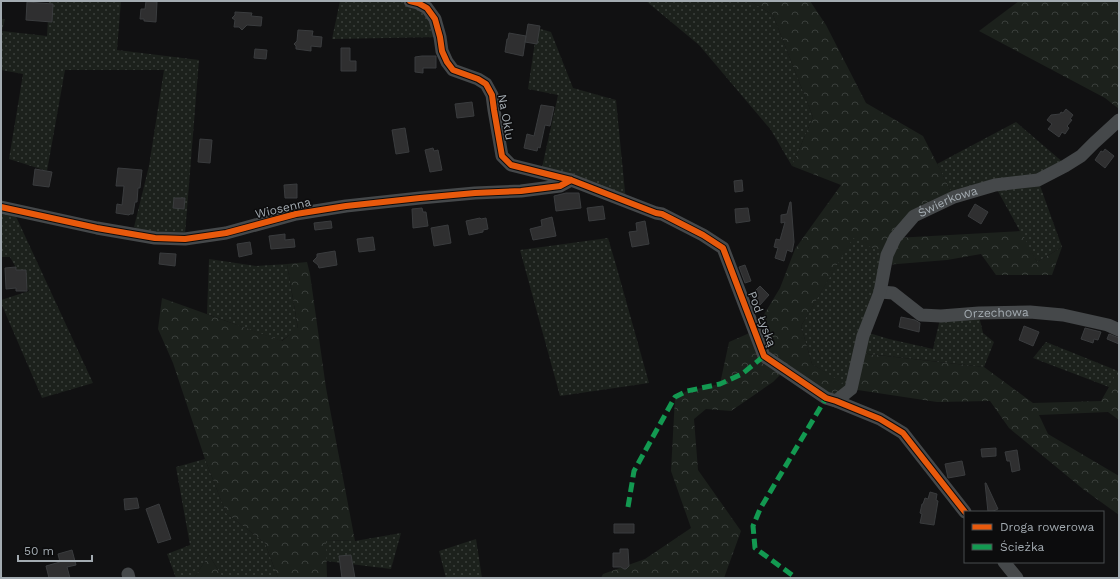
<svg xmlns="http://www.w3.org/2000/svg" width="1120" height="579" font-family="'Work Sans',sans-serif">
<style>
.grass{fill:url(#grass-dots)}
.forest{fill:url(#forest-crowns)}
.building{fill:#2f2f30;stroke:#3a3c3e}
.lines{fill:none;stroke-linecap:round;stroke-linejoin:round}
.minor{stroke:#45484a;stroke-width:13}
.quiet{stroke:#139951;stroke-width:5;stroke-dasharray:10 5;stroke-linecap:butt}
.cycleway-casing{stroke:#0c0c0d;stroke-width:8}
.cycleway{stroke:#e8590c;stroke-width:6}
.labels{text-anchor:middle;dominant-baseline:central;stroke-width:3;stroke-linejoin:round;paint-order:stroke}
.street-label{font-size:12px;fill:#a3abb1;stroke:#0c0c0d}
</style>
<defs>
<pattern id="grass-dots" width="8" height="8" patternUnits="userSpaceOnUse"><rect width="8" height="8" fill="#1c211c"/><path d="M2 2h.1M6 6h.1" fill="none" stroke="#3a3f3b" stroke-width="1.8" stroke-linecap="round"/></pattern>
<pattern id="forest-crowns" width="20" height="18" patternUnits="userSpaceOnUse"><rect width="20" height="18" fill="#1c211c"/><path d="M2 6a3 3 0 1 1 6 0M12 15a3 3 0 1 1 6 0" fill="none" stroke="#3a3f3b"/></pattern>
</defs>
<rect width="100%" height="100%" fill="#111112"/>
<path class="grass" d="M49,1H121L117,50L199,60L185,234L155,238L134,227L149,166L164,70H65L47,171L9,159L23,74L1,70V19H5L2,31L47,36Z
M340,1H410L418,3L440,37L332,39Z
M646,1H750L773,15L813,117L792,166L771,130L699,45Z
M537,28L551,32L573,88L616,100L626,202L541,172L558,95L528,89Z
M1016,122L1065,164L1038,180L1062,247L1037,262L995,186L954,197L937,164Z
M1,206L13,210L93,383L42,398L1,303V300L29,291L10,257H1Z
M853,237L887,255L851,389L812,364L801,326Z
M608,238L616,265L649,383L560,396L520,250Z
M209,259L256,266L287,264L298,329L281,341L207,314Z
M979,316L983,333L994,342L984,367L861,353L869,333L889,339L933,349L940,319Z
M1046,342L1118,371L1109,387L1033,358Z
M205,459L226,513L265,543L278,578H223L209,555L194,578H176L167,554L190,545L176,467Z
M401,533L391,569L326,561L325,540L355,541Z
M476,539L482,578H446L439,551Z"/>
<path class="forest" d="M750,1H810L826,25L866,103L923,136L954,197L914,216L895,238L1021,231L1037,262L1062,247L1052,275H996L981,254L947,260L885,265L886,255L853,238L801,326L812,364L851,388L859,353L984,367L1033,403L1101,401L1118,371L1119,372V420L1108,412L1039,415L1048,434L1119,476V515L1083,489L1009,428L990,401L937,402L851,389L836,401L785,370L773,382L731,411L706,409L694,419L698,470L741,531L724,578H601L603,574L645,559L691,528L671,471L675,397L687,391L720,384L729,342L754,331L780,288L795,249L841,185L792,166L813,117L773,15Z
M1019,1H1119V109L1105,98L979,31Z
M307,262L310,274L326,388L355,541L326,540L327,578H278L265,543L226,513L205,459L173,363L158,329L162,298L282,341L298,328L287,264Z
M209,555L223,578H194Z"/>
<path class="building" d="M146,1L157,2L156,22L144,21V19H140L141,9H145Z
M27,2L53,4L52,22L26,20Z
M235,12L252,13L251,16L262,17L261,26L247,25L242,30L239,27H234L235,20L232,18L235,15Z
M528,24L540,26L537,44L525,42Z
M298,30L313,31L312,36L322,37L321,47L311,46V51L296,49V46L294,44L297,41Z
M509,33L526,36L523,56L505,52L507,39H508Z
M341,48H350V61H356V71H341Z
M255,49L267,50L266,59L254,58Z
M422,56H436V68H423V73L415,72V57Z
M472,102L474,116L457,118L455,104Z
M541,105L554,107L550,126L545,125L540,148L538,147L537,151L524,148L527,134L534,136Z
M1066,109L1073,115L1070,119L1072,120L1067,126L1069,128L1065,134L1062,132L1059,137L1048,129L1052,124L1047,120L1051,115L1060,114L1061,112L1063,113Z
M405,128L409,152L396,154L392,130Z
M200,139L212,140L210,163L198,162Z
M433,148L434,151L438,150L442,170L430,172L425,150Z
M1105,149L1114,156L1105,168L1095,160L1101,151L1103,152Z
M118,168L142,170L140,188H138L137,202H135L133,214H130L129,215L116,213L117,204L122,205L124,186H116Z
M35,169L52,172L49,187L33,185Z
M742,180L743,191L735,192L734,181Z
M297,184V198H285L284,185Z
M566,193H579L581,208L556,211L554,196Z
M174,198H185L184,209L173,208Z
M790,202H791L794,242L792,252L787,250L784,261L775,258L778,248L774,247L776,239L780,240L785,222L781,223V215L787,214Z
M975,204L988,212L981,224L968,216Z
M603,206L605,219L589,221L587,208Z
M422,208L423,212H426L428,226L413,228L412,209Z
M748,208L750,221L736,223L735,209Z
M552,217L556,236L533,240L530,229L542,226L541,220Z
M480,218L481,219L486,218L488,229L483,230V232L469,235L466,221Z
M331,221L332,228L315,230L314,223Z
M645,221L649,244L632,247L629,232L637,231L636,223Z
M448,225L451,243L434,246L431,228Z
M285,234V240L294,239L295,247L271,249L269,236Z
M373,237L375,250L359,252L357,239Z
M250,242L252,254L239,257L237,244Z
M335,251L337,265L319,268L318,265L313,261L317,257V254Z
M160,253L176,254L175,266L159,264Z
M745,265L751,281L745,283L739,267Z
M16,267V270H26L27,291H16V288L6,289L5,268Z
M760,286L769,295L760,305L750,296Z
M901,317L915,320L920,323L919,332L899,327Z
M1024,326L1039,332L1033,346L1019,340Z
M1085,328L1101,332L1098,340L1094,339L1093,343L1081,339Z
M1109,334L1119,338V344L1107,339Z
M996,448V456L982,457L981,449Z
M1017,450L1020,470L1012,472L1010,461H1007L1005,452Z
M962,461L965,475L948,478L945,464Z
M985,483H986L998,509L991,512H988Z
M930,492L937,494L936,500L938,501L934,525L920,523L922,514L920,513L922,504H923L925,498L928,499Z
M137,498L139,508L125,510L124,499Z
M159,504L171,539L158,543L146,509Z
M614,524H634V533H614Z
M620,549H628L629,566L626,569H624L621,567H613V553H620Z
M72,550L76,565L67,567L70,578H49L46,566L60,562L58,554Z
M351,555L355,578H342L339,556Z"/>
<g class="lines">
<g class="minor">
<path d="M410,1L418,3L427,8L435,19L440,37L442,51L447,62L453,70L478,79L486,84L492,95L494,110L502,156L511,165L571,180L656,213L662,214L703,235L723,248L764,356L826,398L836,401L880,419L903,433L965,512"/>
<path d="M1,207L97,228L155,238L185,239L226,233L296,214L346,206L420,198L475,193L521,191L560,186L571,180"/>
<path id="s1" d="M880,292L893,293L921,315L941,316L979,313L1030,312L1063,315L1108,325L1119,330"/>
<path id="s2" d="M836,401L851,389L863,336L880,292L887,255L895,238L914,216L954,197L995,185L1038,180L1065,166L1081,156L1094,143L1119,120"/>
<path d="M1004,562L1017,578"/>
<path d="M128,574L129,578"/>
</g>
<path class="quiet" d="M628,507L634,471L675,397L687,391L720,384L742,374L764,356
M792,575L755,548L753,526L760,509L826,398"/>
<defs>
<path id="cycleway" d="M410,1L418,3L427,8L435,19L440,37L442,51L447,62L453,70L478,79L486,84L492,95L494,110L502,156L511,165L571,180L656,213L662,214L703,235L723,248L764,356L826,398L836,401L880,419L903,433L965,512
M1,207L97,228L155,238L185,239L226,233L296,214L346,206L420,198L475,193L521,191L560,186L571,180"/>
</defs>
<use href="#cycleway" class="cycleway-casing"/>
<use href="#cycleway" class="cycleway"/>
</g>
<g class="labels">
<g class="street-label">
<text transform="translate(506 117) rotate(80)">Na Oklu</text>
<text stroke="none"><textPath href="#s2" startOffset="243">Świerkowa</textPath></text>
<text transform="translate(283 208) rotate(-13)">Wiosenna</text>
<text stroke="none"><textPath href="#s1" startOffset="124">Orzechowa</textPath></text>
<text transform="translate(762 319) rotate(69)">Pod Łyską</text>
</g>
</g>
<rect width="1120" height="579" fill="none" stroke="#a3abb1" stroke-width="4"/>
<rect x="964" y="511" width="140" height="52" fill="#0c0c0d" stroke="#484c4f"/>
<rect x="972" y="524" width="20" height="6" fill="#e8590c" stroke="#484c4f"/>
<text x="1000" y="531" font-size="12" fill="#a3abb1">Droga rowerowa</text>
<rect x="972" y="544" width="20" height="6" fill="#139951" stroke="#484c4f"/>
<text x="1000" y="551" font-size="12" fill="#a3abb1">Ścieżka</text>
<path d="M18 555v6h74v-6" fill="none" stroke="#a3abb1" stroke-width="2"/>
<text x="24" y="555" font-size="12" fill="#a3abb1" stroke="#0c0c0d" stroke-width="3" paint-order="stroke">50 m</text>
</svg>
